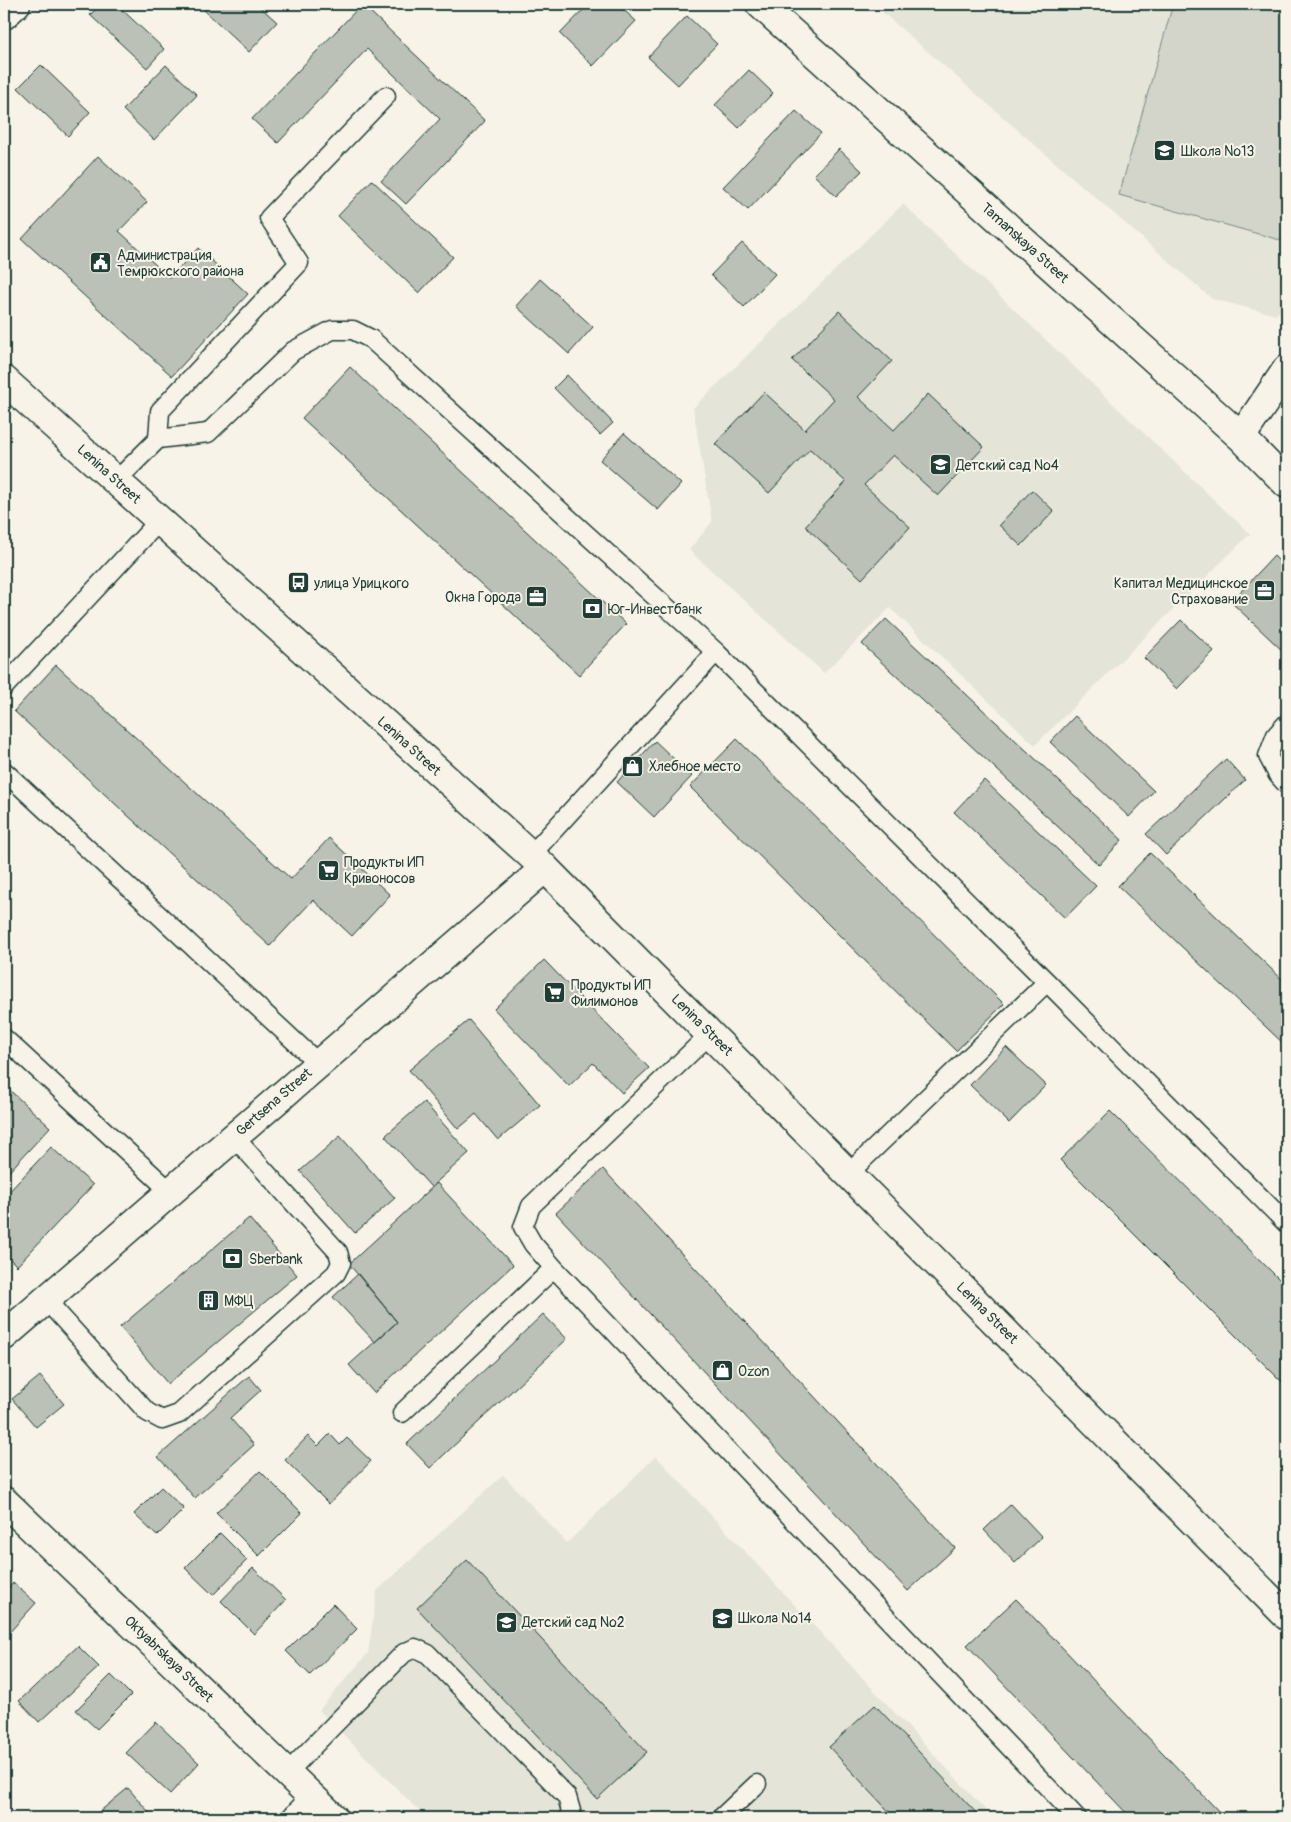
<svg xmlns="http://www.w3.org/2000/svg" width="1291" height="1822" font-family="Pangolin,sans-serif">
<style>
.built{fill:#e5e4d9}
.green{fill:#d3d5ca;stroke:#79897f}
.building{fill:#bbc1b6;stroke:#1f3d34}
.lines{fill:none;stroke-linecap:round;stroke-linejoin:round}
.lane-casing{stroke:#1f3d34;stroke-width:21}
.street-casing{stroke:#1f3d34;stroke-width:31}
.secondary-casing{stroke:#1f3d34;stroke-width:31}
.lane{stroke:#f7f3e8;stroke-width:18}
.street{stroke:#f7f3e8;stroke-width:28}
.secondary{stroke:#f7f3e8;stroke-width:28}
.labels{text-anchor:middle;dominant-baseline:central;stroke-width:4;stroke-linejoin:round;paint-order:stroke}
.poi-label{font-size:14px;fill:#1f3d34;stroke:#f7f3e8;text-anchor:start}
.street-label{font-size:14px;fill:#1f3d34;stroke:#f7f3e8}
</style>
<rect width="100%" height="100%" fill="#f7f3e8"/>
<filter id="ink" filterUnits="userSpaceOnUse"><feTurbulence type="fractalNoise" baseFrequency=".02" numOctaves="2"/><feDisplacementMap in="SourceGraphic" scale="10" xChannelSelector="R" yChannelSelector="G"/><feConvolveMatrix kernelMatrix="1 2 1 2 8 2 1 2 1" color-interpolation-filters="sRGB"/></filter>
<g filter="url(#ink)">
<path class="built" d="M873,4H1287V304L1276,315L1212,299Z
M903,204L1250,534L1035,745L890,608L824,673L689,550L712,522L693,408Z
M656,1456L992,1817L426,1818L319,1710L368,1653L377,1591L503,1475L567,1543Z"/>
<path class="green" d="M1173,4H1287V242L1119,195Z"/>
<path class="building" d="M101,4H116L164,49L147,68L90,15Z
M209,4H257L277,22L249,52L204,10Z
M362,4L485,121L406,204L381,181L440,119L367,49L278,143L252,119Z
M589,4H617L636,21L593,66L560,34Z
M687,16L717,44L678,85L648,57Z
M41,65L90,112L68,136L18,88Z
M166,65L197,95L154,140L123,110Z
M749,70L773,93L739,128L715,105Z
M796,111L821,133L748,210L723,187Z
M839,149L862,171L836,196L814,175Z
M98,156L147,202L119,231L170,278L198,248L248,294L172,376L22,239Z
M372,180L453,257L419,293L338,216Z
M742,243L775,274L744,307L711,275Z
M540,279L593,327L569,354L516,306Z
M839,311L892,361L858,397L894,430L928,394L984,447L938,496L893,455L864,485L910,527L862,579L805,526L846,482L810,449L769,493L715,444L764,392L805,430L834,399L792,360Z
M350,367L626,624L579,675L302,418Z
M567,375L613,423L600,435L554,388Z
M624,433L681,484L658,510L600,460Z
M1032,490L1054,511L1021,546L999,525Z
M1274,556L1287,569V655L1231,602Z
M886,619L1122,840L1099,865L862,644Z
M1181,620L1214,651L1177,689L1144,658Z
M56,665L291,879L329,838L390,895L352,936L313,900L270,946L14,711Z
M1075,716L1154,791L1129,817L1050,742Z
M737,739L1004,1004L956,1051L690,787Z
M655,741L692,776L654,817L617,782Z
M1226,759L1245,780L1166,855L1146,834Z
M984,780L1096,886L1065,918L954,812Z
M1150,853L1287,984V1047L1118,886Z
M544,960L649,1068L622,1093L593,1063L569,1086L494,1009Z
M469,1020L540,1105L498,1140L476,1114L458,1129L409,1070Z
M1006,1047L1046,1085L1009,1123L970,1085Z
M4,1085L50,1127L6,1175L4,1173Z
M424,1102L469,1153L431,1187L385,1136Z
M1110,1111L1287,1287V1387L1060,1160Z
M340,1136L395,1198L355,1233L300,1171Z
M51,1147L93,1185L17,1266L4,1253V1197Z
M603,1169L955,1548L908,1591L556,1213Z
M437,1183L513,1265L374,1393L349,1365L397,1322L349,1264Z
M249,1218L297,1275L168,1384L120,1327Z
M358,1274L397,1322L375,1342L333,1297Z
M543,1314L567,1339L430,1468L407,1444Z
M40,1376L64,1404L36,1427L12,1399Z
M249,1376L261,1390L230,1418L254,1445L195,1498L158,1457Z
M330,1434L340,1445L347,1438L371,1461L329,1504L285,1460L308,1436L318,1446Z
M260,1471L302,1513L259,1556L216,1513Z
M161,1487L184,1509L157,1536L134,1514Z
M1011,1504L1042,1537L1015,1563L984,1530Z
M220,1533L247,1560L213,1595L185,1568Z
M467,1560L647,1752L597,1799L417,1608Z
M253,1568L286,1600L254,1634L221,1601Z
M13,1583L36,1603L7,1635L4,1632V1593Z
M1016,1599L1225,1818H1131L997,1677L967,1645Z
M333,1604L357,1629L310,1675L286,1651Z
M78,1646L99,1667L39,1722L19,1701Z
M111,1675L131,1695L97,1729L76,1710Z
M875,1705L981,1818H895L829,1747Z
M156,1722L199,1763L170,1794L126,1753Z
M128,1788L154,1818H92Z"/>
<g class="lines">
<defs>
<path id="lane" d="M158,439L208,433L293,351L332,330H353L371,339L716,652L531,855
M116,481L158,439L160,411L299,263L269,218L386,96
M716,652L1047,982L849,1173
M4,687L160,520
M1287,723L1276,735L1268,756L1278,775L1287,785
M4,771L319,1064
M1047,982L1287,1224
M710,1034L531,1206L523,1227L533,1244L554,1268L1077,1818
M4,1038L171,1192
M46,1300L147,1412L162,1420L179,1414L336,1273L341,1263L338,1252L234,1137
M402,1413L554,1268
M287,1773L404,1653L415,1648L428,1654L567,1797L571,1811L568,1818
M290,1818L311,1796
M721,1818L757,1784"/>
<path id="street" d="M760,4L1241,437L1287,484
M4,15L16,4
M1241,437L1287,369
M4,1336L545,868
M4,1501L334,1818"/>
<path id="secondary" d="M4,380L545,868L1287,1616"/>
</defs>
<use href="#lane" class="lane-casing"/>
<use href="#street" class="street-casing"/>
<use href="#secondary" class="secondary-casing"/>
<use href="#lane" class="lane"/>
<use href="#street" class="street"/>
<use href="#secondary" class="secondary"/>
</g>
</g>
<defs>
<symbol id="school-square" viewBox="-11 -11 22 22"><rect x="-9" y="-9" width="18" height="18" rx="4" fill="#1f3d34" stroke="#f7f3e8"/><path d="M0-5L7-2L0 1L-7-2ZM-4 1L0 2.5L4 1V4Q0 6-4 4Z" fill="#fff"/></symbol>
<symbol id="civic-square" viewBox="-11 -11 22 22"><rect x="-9" y="-9" width="18" height="18" rx="4" fill="#1f3d34" stroke="#f7f3e8"/><path d="M-.6-6.5H3V-4.5H.6V-3L4-1V1h2V6H-6V1h2V-1L-.6-3ZM-1.2 2.5V6h2.4V2.5Z" fill="#fff"/></symbol>
<symbol id="bus-square" viewBox="-11 -11 22 22"><rect x="-9" y="-9" width="18" height="18" rx="4" fill="#1f3d34" stroke="#f7f3e8"/><path d="M-5-6H5V4H4V6H2V4H-2V6H-4V4H-5ZM-3.5-4V0h7V-4ZM-3.5 1.2v1.5H-2V1.2ZM2 1.2v1.5H3.5V1.2Z" fill="#fff"/></symbol>
<symbol id="office-square" viewBox="-11 -11 22 22"><rect x="-9" y="-9" width="18" height="18" rx="4" fill="#1f3d34" stroke="#f7f3e8"/><path d="M-6-3h4V-5.5h4V-3h4V5H-6ZM-1-4.5V-3h2v-1.5ZM-6 0V1H6V0Z" fill="#fff"/></symbol>
<symbol id="bank-square" viewBox="-11 -11 22 22"><rect x="-9" y="-9" width="18" height="18" rx="4" fill="#1f3d34" stroke="#f7f3e8"/><path d="M-6-4H6V4H-6ZM0-2.3a2.3 2.3 0 1 0 0 4.6a2.3 2.3 0 1 0 0-4.6Z" fill="#fff"/></symbol>
<symbol id="shop-square" viewBox="-11 -11 22 22"><rect x="-9" y="-9" width="18" height="18" rx="4" fill="#1f3d34" stroke="#f7f3e8"/><path d="M-5-2.5h2.3a2.7 3.5 0 0 1 5.4 0H5L5.5 6h-11ZM-1.5-2.5h3a1.5 2.3 0 0 0-3 0Z" fill="#fff"/></symbol>
<symbol id="supermarket-square" viewBox="-11 -11 22 22"><rect x="-9" y="-9" width="18" height="18" rx="4" fill="#1f3d34" stroke="#f7f3e8"/><path d="M-6-5.5h2.5l.6 2H6L4.5 2H-2.5L-4.4-4H-6ZM-1.5 3.2a1.3 1.3 0 1 0 .1 0ZM3 3.2a1.3 1.3 0 1 0 .1 0Z" fill="#fff"/></symbol>
<symbol id="building-square" viewBox="-11 -11 22 22"><rect x="-9" y="-9" width="18" height="18" rx="4" fill="#1f3d34" stroke="#f7f3e8"/><path d="M-4-6H4V6H1V3H-1V6H-4ZM-2.5-4.3h1.7v1.8h-1.7ZM.8-4.3h1.7v1.8H.8ZM-2.5-1h1.7V.8h-1.7ZM.8-1h1.7V.8H.8Z" fill="#fff"/></symbol>
</defs>
<g fill-rule="evenodd">
<use href="#school-square" x="1152" y="138" width="25" height="25"/>
<use href="#civic-square" x="88" y="250" width="25" height="25"/>
<use href="#school-square" x="928" y="452" width="25" height="25"/>
<use href="#bus-square" x="286" y="570" width="25" height="25"/>
<use href="#office-square" x="1252" y="578" width="25" height="25"/>
<use href="#office-square" x="524" y="584" width="25" height="25"/>
<use href="#bank-square" x="580" y="596" width="25" height="25"/>
<use href="#shop-square" x="620" y="754" width="25" height="25"/>
<use href="#supermarket-square" x="316" y="858" width="25" height="25"/>
<use href="#supermarket-square" x="542" y="980" width="25" height="25"/>
<use href="#bank-square" x="220" y="1246" width="25" height="25"/>
<use href="#building-square" x="196" y="1288" width="25" height="25"/>
<use href="#shop-square" x="710" y="1358" width="25" height="25"/>
<use href="#school-square" x="710" y="1606" width="25" height="25"/>
<use href="#school-square" x="494" y="1610" width="25" height="25"/>
</g>
<g class="labels">
<g class="poi-label">
<text x="1181" y="151">Школа №13</text>
<text x="117" y="255">Администрация<tspan x="117" dy="16">Темрюкского района</tspan></text>
<text x="956" y="465">Детский сад №4</text>
<text x="314" y="583">улица Урицкого</text>
<text x="1248" y="583" text-anchor="end">Капитал Медицинское<tspan x="1248" dy="16">Страхование</tspan></text>
<text x="521" y="597" text-anchor="end">Окна Города</text>
<text x="608" y="609">Юг-Инвестбанк</text>
<text x="649" y="766">Хлебное место</text>
<text x="344" y="862">Продукты ИП<tspan x="344" dy="16">Кривоносов</tspan></text>
<text x="571" y="985">Продукты ИП<tspan x="571" dy="16">Филимонов</tspan></text>
<text x="249" y="1259">Sberbank</text>
<text x="224" y="1301">МФЦ</text>
<text x="738" y="1371">Ozon</text>
<text x="738" y="1618">Школа №14</text>
<text x="522" y="1622">Детский сад №2</text>
</g>
<g class="street-label">
<text transform="translate(1025 243) rotate(42)">Tamanskaya Street</text>
<text transform="translate(109 474) rotate(42)">Lenina Street</text>
<text transform="translate(409 746) rotate(42)">Lenina Street</text>
<text transform="translate(702 1025) rotate(45)">Lenina Street</text>
<text transform="translate(274 1102) rotate(-41)">Gertsena Street</text>
<text transform="translate(987 1313) rotate(45)">Lenina Street</text>
<text transform="translate(169 1659) rotate(44)">Oktyabrskaya Street</text>
</g>
</g>
<rect width="1291" height="1822" fill="none" stroke="#f7f3e8" stroke-width="20"/>
<rect x="10" y="10" width="1271" height="1802" fill="none" stroke="#1f3d34" stroke-width="2" filter="url(#ink)"/>
</svg>
